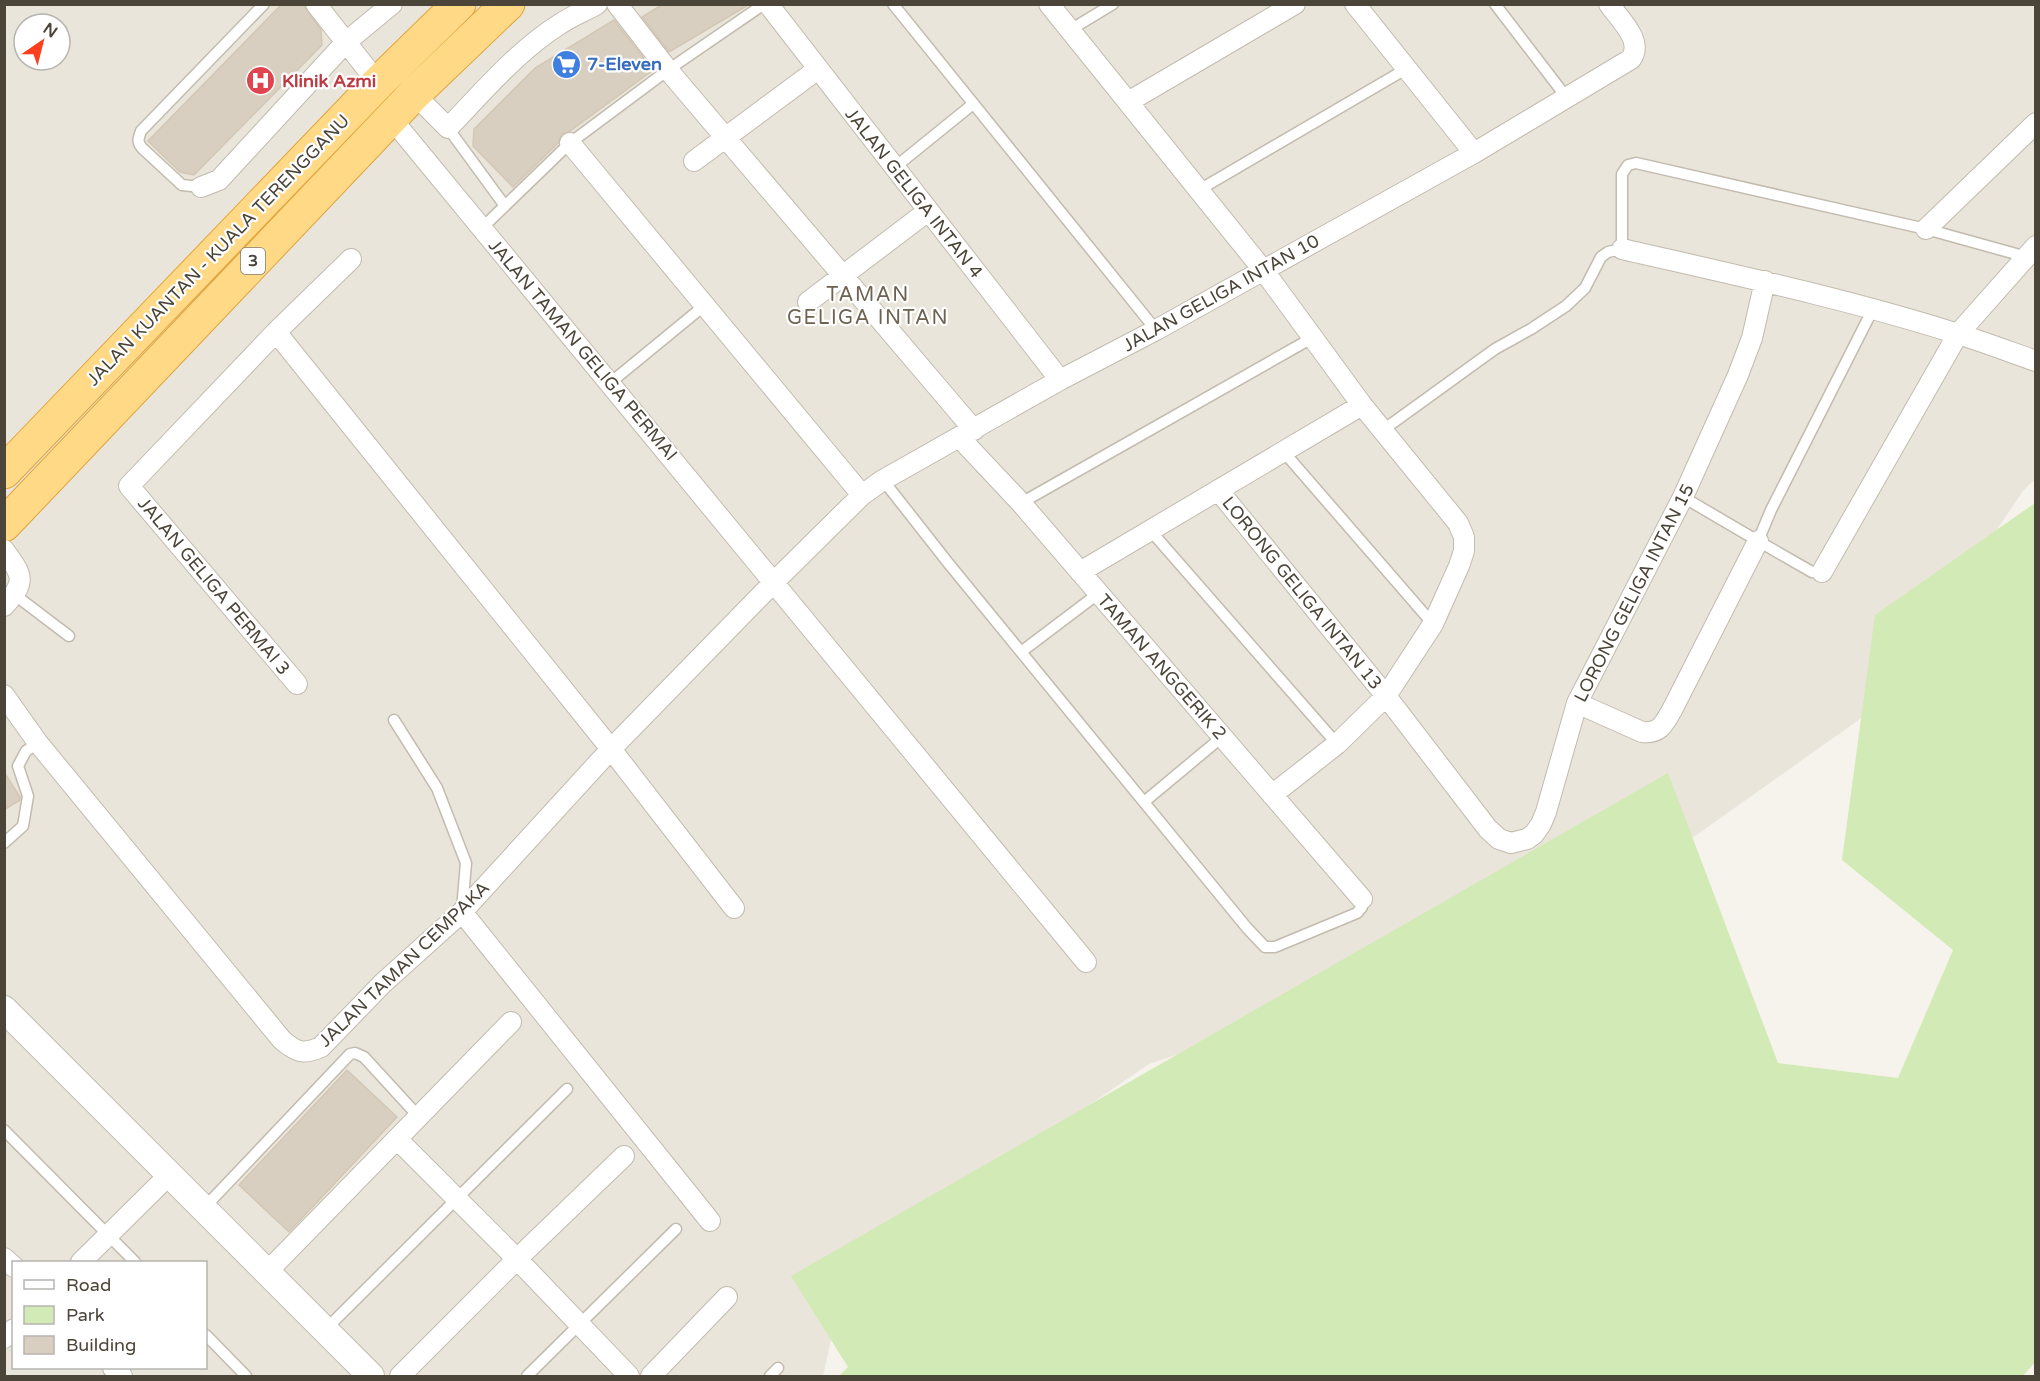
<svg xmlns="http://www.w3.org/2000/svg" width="2040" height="1381" font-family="'Varela Round',sans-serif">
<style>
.residential{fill:#eae5da;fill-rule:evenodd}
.green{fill:#d2eab5}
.building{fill:#d8cfc1;stroke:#d3c7b4;stroke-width:1.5}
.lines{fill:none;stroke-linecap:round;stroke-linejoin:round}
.service-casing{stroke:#c2bbae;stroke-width:13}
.minor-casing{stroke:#c2bbae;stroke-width:22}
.tertiary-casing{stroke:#c2bbae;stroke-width:28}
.trunk-casing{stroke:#e0a43c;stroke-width:35}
.service{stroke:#fff;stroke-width:10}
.minor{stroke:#fff;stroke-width:20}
.tertiary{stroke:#fff;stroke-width:26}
.trunk{stroke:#ffd985;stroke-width:33}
.labels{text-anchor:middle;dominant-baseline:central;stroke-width:4.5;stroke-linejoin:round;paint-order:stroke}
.shield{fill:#fff;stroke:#817c74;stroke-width:1.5}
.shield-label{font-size:16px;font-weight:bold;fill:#4b4439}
.shop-label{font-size:18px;font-weight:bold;fill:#366cbe;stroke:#fff;text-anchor:start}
.health-label{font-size:18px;font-weight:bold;fill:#be3a42;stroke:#fff;text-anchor:start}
.street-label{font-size:18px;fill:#4b4439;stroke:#fff}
.neighbourhood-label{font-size:20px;letter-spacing:1.5px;fill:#6e6250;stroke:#fff}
</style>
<rect width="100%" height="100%" fill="#f6f3ec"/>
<path class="residential" d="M5,5H2035V479L2023,491L1877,707L1578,919L1149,1064L846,1272L823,1376H5ZM24,24H60V60H24ZM14,1262H206V1368H14Z"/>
<path class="green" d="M2035,503L2036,1361L2023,1376H839L848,1367L791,1276L1668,773L1778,1063L1898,1078L1953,950L1842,860L1875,615Z"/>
<path class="building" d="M282,4H303L321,30L322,45L194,175L180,172L148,141Z
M663,4H750L669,52L642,17Z
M614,20L653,70L570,131L562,134L558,143L513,187L473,146L474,129L535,68Z
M4,772L20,797V800L4,810Z
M347,1070L397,1117L289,1232L239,1185Z"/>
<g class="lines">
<defs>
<path id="service" d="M893,4L1156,330
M1495,4L1567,98
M1070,30L1113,4
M448,128L505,206
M894,168L973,104
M201,187L182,185L142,148C137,142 138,139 141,131L264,4
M1199,190L1406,69
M482,228L570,143L668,70L764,4
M610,383L705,305
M1383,430L1495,349L1531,329L1566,306L1585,288L1601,257L1608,252L1622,249V174L1628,165L1636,163L1926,229L2027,257
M1283,451L1433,624
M883,480L949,564L1247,928L1265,947H1275L1357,913L1362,907V899
M1683,497L1758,541
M1021,503L1312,338
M1150,530L1337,744
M1822,572H1812L1758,541L1771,510L1873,309
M15,595L69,636
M1021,652L1099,593
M394,720L437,788L466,863L462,909
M1144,802L1222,737
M4,843L23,826L28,796L18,766L26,751L38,743
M4,1130L135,1262
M204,1208L350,1054L355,1053L364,1057L419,1117
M325,1330L567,1089
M206,1335L246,1376
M527,1376L676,1229
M770,1376L778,1368"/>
<path id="minor" d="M316,4L378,83
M617,4L668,70L974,430
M768,4L1060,380
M1049,4L1264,271L1362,405L1458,523L1464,537V551L1459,566L1433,624L1386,696L1337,744L1272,795
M1355,4L1474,153
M414,94L448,128C483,92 517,51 560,24C572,16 585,11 597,4
M1128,102L1295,4
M391,118L1086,962
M570,143L862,495
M694,161L818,69
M201,187L219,180L346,42L392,4
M1926,229L2036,123
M1622,249C1735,275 1848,299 1958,334C1984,342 2010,352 2036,361
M808,302L928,211
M276,332L611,749L734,908
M959,437L1021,503L1362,899
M1218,490L1386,696L1488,829L1499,839L1511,843L1527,839L1534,834L1541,824L1546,812L1577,703L1683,497L1738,375L1752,338L1765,281
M4,550C23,576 27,581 4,606
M1080,572L1362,405
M1822,572L1958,334L2036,246
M297,684L129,486L276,332L351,259
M4,695L38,743L282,1040C296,1052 303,1055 321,1047L383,983L462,912L611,749L774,582L862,495L883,480L1060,380L1156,330L1474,153L1631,59C1644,41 1620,20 1609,4
M1577,703L1642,732C1660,734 1664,724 1672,710L1758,541
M462,912L710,1221
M397,1139L517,1259L629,1376
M4,1258L14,1267
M81,1262L170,1174
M267,1272L511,1022
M4,1338L14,1329
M113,1368L122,1376
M400,1376L517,1259L624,1156
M651,1376L727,1297"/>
<path id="tertiary" d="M4,1009L371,1376"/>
<path id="trunk" d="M4,472L378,83L459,4
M4,525L414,94L508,4"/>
</defs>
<use href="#service" class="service-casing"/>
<use href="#minor" class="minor-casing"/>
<use href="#tertiary" class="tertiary-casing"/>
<use href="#trunk" class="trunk-casing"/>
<use href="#service" class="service"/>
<use href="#minor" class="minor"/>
<use href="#tertiary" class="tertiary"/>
<use href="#trunk" class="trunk"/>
</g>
<defs>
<symbol id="supermarket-disc" viewBox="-11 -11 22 22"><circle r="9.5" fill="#3f7fe0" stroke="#fff"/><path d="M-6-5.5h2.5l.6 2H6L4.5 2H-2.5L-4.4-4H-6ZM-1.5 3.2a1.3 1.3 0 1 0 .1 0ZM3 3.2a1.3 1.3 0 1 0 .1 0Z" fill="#fff"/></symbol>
<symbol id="hospital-disc" viewBox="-11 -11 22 22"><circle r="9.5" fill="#e0444e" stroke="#fff"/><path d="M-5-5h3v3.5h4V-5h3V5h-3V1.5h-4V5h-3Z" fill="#fff"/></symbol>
</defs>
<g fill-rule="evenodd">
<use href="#supermarket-disc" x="550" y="48" width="33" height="33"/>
<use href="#hospital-disc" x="244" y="64" width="33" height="33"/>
</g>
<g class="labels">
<rect class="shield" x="241" y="248" width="24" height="26" rx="4.5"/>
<g class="shield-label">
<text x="253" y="261">3</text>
</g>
<g class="shop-label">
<text x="587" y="64">7-Eleven</text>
</g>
<g class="health-label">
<text x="282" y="81">Klinik Azmi</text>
</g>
<g class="street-label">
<text transform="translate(914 193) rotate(52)">JALAN GELIGA INTAN 4</text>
<text transform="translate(218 250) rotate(-46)">JALAN KUANTAN - KUALA TERENGGANU</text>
<text transform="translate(1221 293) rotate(-29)">JALAN GELIGA INTAN 10</text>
<text transform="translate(583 350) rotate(50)">JALAN TAMAN GELIGA PERMAI</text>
<text transform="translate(214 586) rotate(50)">JALAN GELIGA PERMAI 3</text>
<text transform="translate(1302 593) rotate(51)">LORONG GELIGA INTAN 13</text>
<text transform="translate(1634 593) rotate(-63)">LORONG GELIGA INTAN 15</text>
<text transform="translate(1162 667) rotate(49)">TAMAN ANGGERIK 2</text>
<text transform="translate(404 964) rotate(-44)">JALAN TAMAN CEMPAKA</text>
</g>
<g class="neighbourhood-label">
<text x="868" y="295">TAMAN<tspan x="868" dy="23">GELIGA INTAN</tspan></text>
</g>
</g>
<rect width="2040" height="1381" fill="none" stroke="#4b4439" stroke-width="12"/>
<rect x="12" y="1261" width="195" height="108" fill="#ffffff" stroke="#b7b4b0" stroke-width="1.5"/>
<rect x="24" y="1280" width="30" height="9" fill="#ffffff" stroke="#b7b4b0" stroke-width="1.5"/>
<text x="66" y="1291" font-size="18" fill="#4b4439">Road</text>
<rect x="24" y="1306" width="30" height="18" fill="#d2eab5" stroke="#b7b4b0" stroke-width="1.5"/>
<text x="66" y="1321" font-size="18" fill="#4b4439">Park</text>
<rect x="24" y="1336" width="30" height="18" fill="#d8cfc1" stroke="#b7b4b0" stroke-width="1.5"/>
<text x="66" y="1351" font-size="18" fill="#4b4439">Building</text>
<g transform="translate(42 42) rotate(35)"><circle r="28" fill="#ffffff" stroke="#b7b4b0" stroke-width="1.5"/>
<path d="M0-4.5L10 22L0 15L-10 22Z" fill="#fc3f1d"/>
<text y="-9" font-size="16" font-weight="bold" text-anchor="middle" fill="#4b4439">N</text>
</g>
</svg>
